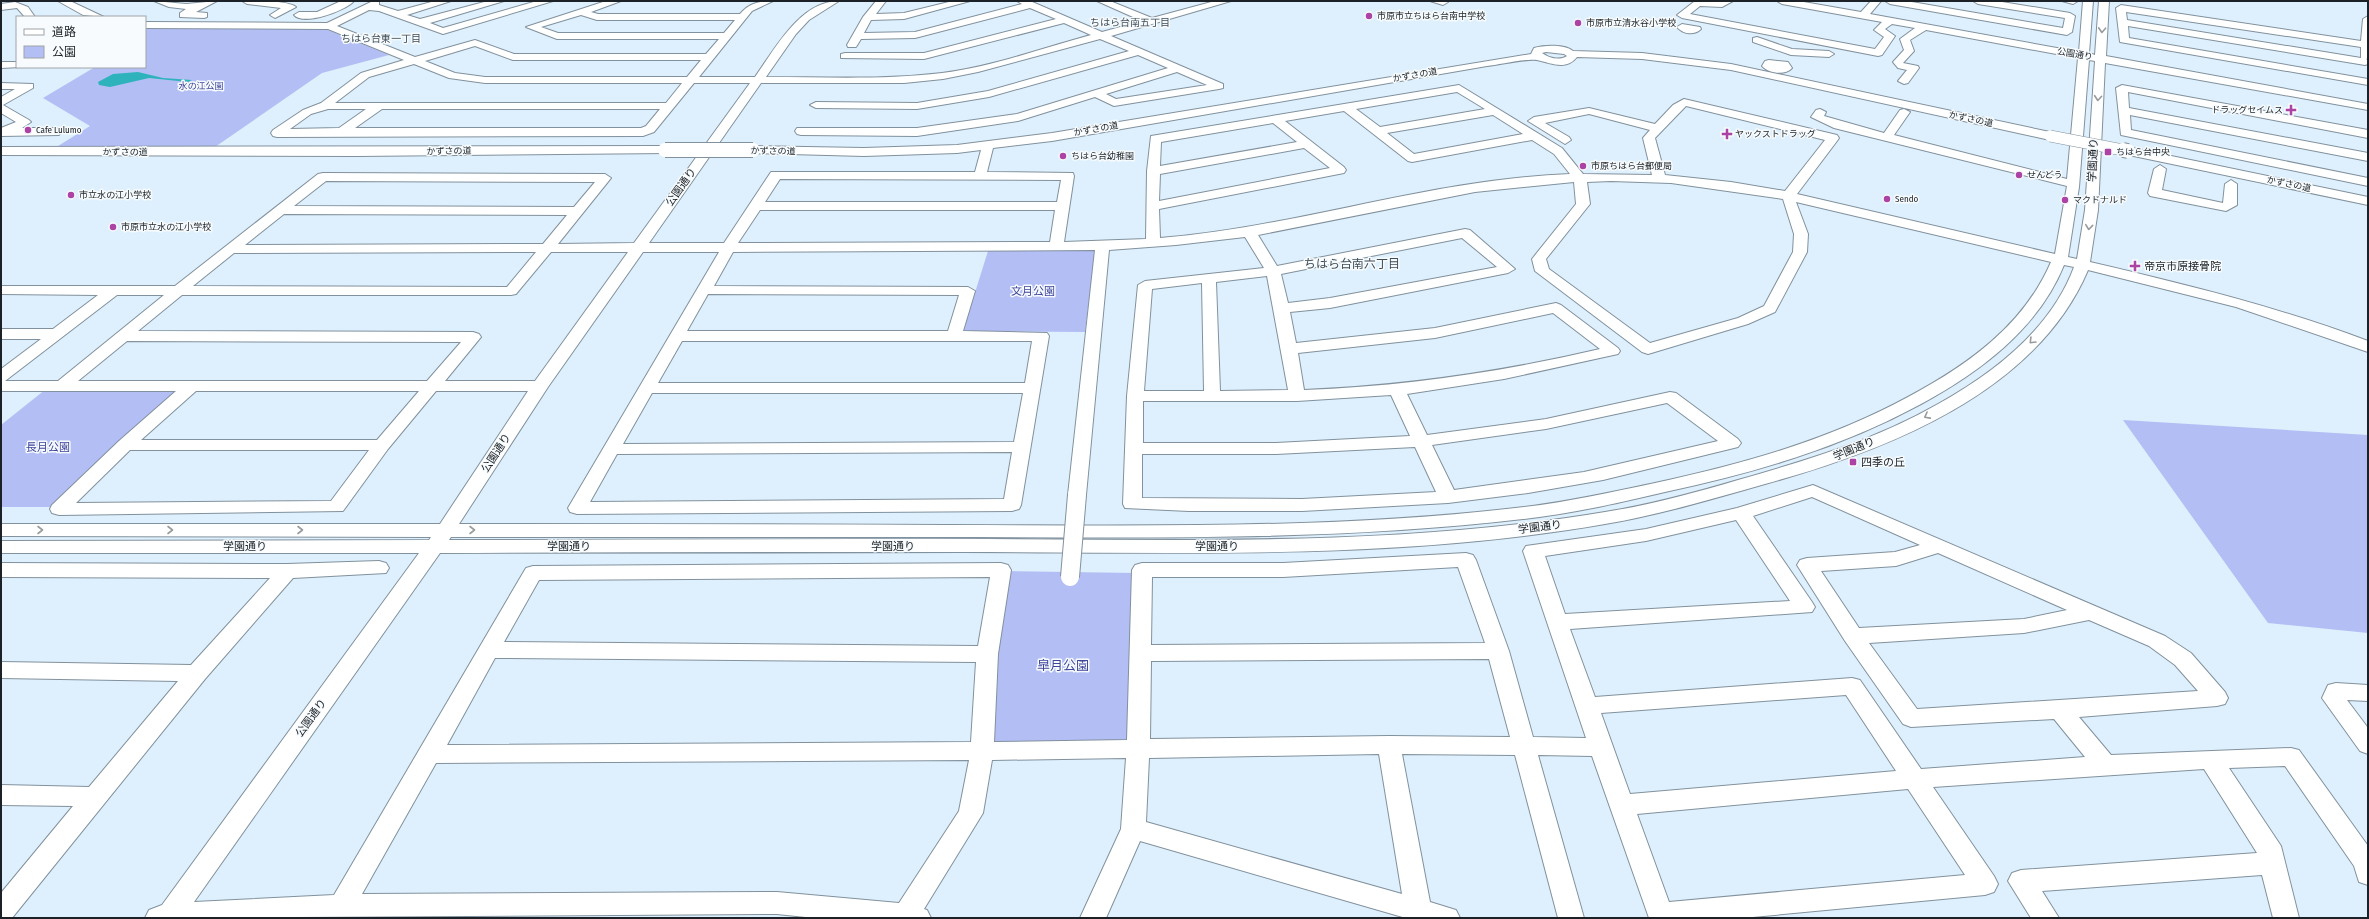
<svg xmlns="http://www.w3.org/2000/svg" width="2369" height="919" font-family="'Fira Sans Condensed','Noto Sans JP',sans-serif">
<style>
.green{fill:#b3bef5}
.water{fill:#2eb3bc}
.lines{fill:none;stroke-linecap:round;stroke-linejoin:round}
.minor-casing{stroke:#81919d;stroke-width:2}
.minor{fill:#fff;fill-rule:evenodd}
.minor-bridge-far2-casing{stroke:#81919d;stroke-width:12;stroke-linecap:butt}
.minor-bridge-far1-casing{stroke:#81919d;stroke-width:16;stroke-linecap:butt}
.minor-bridge-casing{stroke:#81919d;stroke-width:20;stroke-linecap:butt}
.minor-bridge-far2{stroke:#fff;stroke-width:11}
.minor-bridge-far1{stroke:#fff;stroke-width:14}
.minor-bridge{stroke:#fff;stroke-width:18}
.oneway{stroke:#989b9d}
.poi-dot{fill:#ac42a4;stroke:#f7fbfd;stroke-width:1.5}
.labels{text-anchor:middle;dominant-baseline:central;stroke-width:3;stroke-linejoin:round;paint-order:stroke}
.far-poi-label{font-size:9px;fill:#1b2126;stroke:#f7fbfd;text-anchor:start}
.far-street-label{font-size:9px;fill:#1b2126;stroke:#f7fbfd}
.far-park-label{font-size:9px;fill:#3e459b;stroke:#f7fbfd}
.far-neighbourhood-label{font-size:10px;fill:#3f4d58;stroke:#f7fbfd}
.street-label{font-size:11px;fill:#1b2126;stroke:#f7fbfd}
.poi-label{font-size:11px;fill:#1b2126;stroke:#f7fbfd;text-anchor:start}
.park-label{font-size:11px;fill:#3e459b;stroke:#f7fbfd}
.neighbourhood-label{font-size:12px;fill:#3f4d58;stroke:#f7fbfd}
.near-park-label{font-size:13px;fill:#3e459b;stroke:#f7fbfd}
</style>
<rect width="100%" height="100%" fill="#def0fd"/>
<path class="green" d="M145,28H323L389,55L322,73L215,147L55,148L90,126L43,98L95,67H145Z
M988,251H1095L1085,332L963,331Z
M46,389H185L51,507H1V425Z
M2123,420L2368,435V633L2268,623Z
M1005,571L1136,573L1132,745L987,746Z"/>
<path class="water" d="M138,72L163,78L192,80L188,82L149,78L110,87L99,85L98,82L113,74Z"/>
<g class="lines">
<defs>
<path id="minor" d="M58,1H70L104,17L83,15Z
M154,1L186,4L217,1L196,12L207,13V17L204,18L180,17V13L186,9L169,7Z
M242,1C254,1 288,0 296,7L275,18L270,15L281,8L247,4Z
M341,1H354C345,11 304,26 294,15L299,12H317Z
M373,1H379V5L398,11L435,1H451L407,15L420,19L488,1H504L430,23L443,28L537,1H553L443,34L379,11L369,10L337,26L415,57L475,40L514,54H706L719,39H557L526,27L606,1H621L591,12L598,14H740C749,3 759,1 773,1L752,11L699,77H755C775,49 800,1 839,1L809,20L796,34L766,77C824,77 884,80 942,73C992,67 1042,48 1091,35L1064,23L924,59L841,58V54L845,53H924L1056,19L1030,8L915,38L861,39L856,47H848L847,45L863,17L876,1H886L876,14L904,13L953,1H970L904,19L871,20L864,33L915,32L1022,4L1017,1H1030L1102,32L1142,21L1097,1H1110L1152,18L1215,1H1231L1111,36L1223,84V88L1219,89L1114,106L1095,97L1018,121L917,136L801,135L797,134L795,131L797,128H917L1017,114L1168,68L1138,55L989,97L917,109L816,108L810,105L816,102L917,103L988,91L1129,51L1100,39L978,72L943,79L904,83H761L649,243H724L771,172H975L981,150L957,153L864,156L749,153L747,150L753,146L864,148L957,145L1052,133L1531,54L1534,48C1544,45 1565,44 1573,51L1642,53L1731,64L2050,132L2056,136L2050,140L1731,70L1642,59L1577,57C1566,71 1551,63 1537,60C1528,58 1498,65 1487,66L1052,141L993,148L987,172L1073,173L1074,176L1064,242L1146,239L1147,171L1151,136L1459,85L1562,148L1583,174L1652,175L1643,138L1650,130L1589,114L1545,123L1569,137L1571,140L1565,144L1528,121L1534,117L1589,108L1655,124L1673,105L1684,99L1837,135L1839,138L1837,141L1797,194L2055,254L2067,186L1834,128L1811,117L1816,110L1820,109L1826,112L1824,116L1884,133L1900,110L1904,109L1910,112L1894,135L2067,179L2078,58L1926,30L1910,40L1914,51L1903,63L1918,66L1919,68L1908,83L1904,84L1898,81L1907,70L1898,68L1893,62L1904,50L1900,39L1915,28L1892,24L1885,29L1895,36L1882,55L1878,56L1682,18L1677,15L1695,1H1733L1722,7L1700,6L1690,14L1875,49L1884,37L1874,30L1882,22L1782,4L1777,1H1798L1861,12L1871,1H1881L1870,14L2079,52L2083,1H2093L2089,53L2095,55L2099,1H2109L2106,56L2368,104V110L2105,63L2098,210L2090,262C2184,284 2278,307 2368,341V352L2236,307L2088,270C2036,393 1885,451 1765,484C1712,499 1659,515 1605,524C1393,561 1176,552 962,552C788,552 614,552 440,553L194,902L334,895L523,573L526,568L533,566L1001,563L1008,565L1011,570L998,654L994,742L1127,740L1132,570L1135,565L1142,563H1283L1466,553L1473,555L1476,560L1509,651L1533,737L1586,738L1523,551L1526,546L1646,529L1737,508L1813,485L2165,636L2191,653L2225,692L2228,698L2225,704L2217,706L2079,717L2111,755L2291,748L2299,750L2368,846V885L2359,882L2354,866L2285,766L2229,768L2281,846L2299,918H2273L2262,875L2042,891L2059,918H2031L2008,881L2012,873L2021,870L2257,853L2204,769L1933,787L1994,876L1998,884L1994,892L1985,895L1742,918H1649L1592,756L1538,755L1584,918H1558L1515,755L1402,754L1430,902L1456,910L1460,918H1406L1140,841L1106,918H1080L1121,829L1126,758L992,760L983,813L924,909L927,910L931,918H815L777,914L145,918L149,910L162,905L419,553H1V541L429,540L431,537L1,536V524H440L528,391H436L388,449L343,511L59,515L52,513L50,509L52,505L119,441L176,391H1V369L41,339H1V329H53L98,295L1,294V286H175L318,174L323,173L605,174L611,178L558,244L634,243L750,83H694L654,132L643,136L277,137L273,136L271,133L273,130L303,110L321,103L361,73L404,60L328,29L145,28V22L327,23ZM581,15L597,20H735L724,33H558L541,27ZM475,46L513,60H701L687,77H485L455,73L425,61ZM1546,52L1564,54L1567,56C1559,61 1549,58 1542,53ZM2089,60L2095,61L2085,210L2077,259L2068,257L2079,187ZM414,64L449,78L485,83H682L666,103H335L369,77ZM1177,72L1207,85L1116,99L1106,94ZM1457,92L1485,109L1380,127L1356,109ZM1686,106L1825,140L1785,191L1731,182L1665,175L1655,138ZM328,109H366L339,128L290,129L311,114ZM382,109H660L646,126L641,128H355ZM1344,111L1408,161L1412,162L1532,140L1554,154L1570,174C1431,179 1298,227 1160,238L1159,209L1344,173L1346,170L1344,167L1285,121ZM1493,115L1523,134L1414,154L1387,133ZM1273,123L1297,142L1160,166L1161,142ZM1304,148L1330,168L1159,201L1160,174ZM780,179L1061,180L1057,202H765ZM326,181L595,182L574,207L294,206ZM1611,181L1671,183L1783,199L1794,234L1793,252L1764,306L1738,318L1650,343L1549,269L1546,259L1590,204L1587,182ZM1574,182L1576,204L1532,259L1535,271L1642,352L1648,354L1748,324L1775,312L1807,252L1808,234L1796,202L2051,262C2024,325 1968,365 1908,397C1829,440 1743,464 1655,483C1612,492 1568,502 1524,507C1332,530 1138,525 946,525C784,524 621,524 459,524L548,387L643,252H719L568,508L570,512L577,514L1012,511L1019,509L1021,505L1049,336L1047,333L963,331L975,291L968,287L714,286L733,252L1095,250L1068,495L1070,499L1077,501L1084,499L1086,495L1109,250L1176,245L1245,237L1264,268L1145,281L1138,285L1127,396L1123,504L1125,508L1189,511H1302L1448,503L1528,493L1603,480L1738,447L1741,443L1738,439L1676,393L1670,392L1546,419L1427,435L1407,394L1504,379L1618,354L1620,351L1618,348L1561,305L1556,303L1435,328L1296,343L1290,312L1330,308L1508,273L1515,269L1470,230L1465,229L1277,266L1258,235L1475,192ZM760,210H1055L1050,242L738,243ZM284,214L567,215L543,244L245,245ZM1462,238L1497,267L1330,298L1288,303L1281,274ZM536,252L507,287L193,286L234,253ZM551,252H628L535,381H445L481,337L479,334L473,332L138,331L182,295H511L516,294ZM2064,265L2074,267C2051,329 1994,373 1938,404C1875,440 1808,460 1738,480C1694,493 1650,505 1605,512C1391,548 1171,539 955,539C786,539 618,540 449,540L451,537C613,537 775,537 936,537C1131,537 1328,542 1523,519C1570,514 1618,503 1665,492C1754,473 1840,448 1921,404C1980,372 2038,329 2064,265ZM1267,276L1288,390L1220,391L1216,282ZM1202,283L1204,391H1144L1152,289ZM708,294L959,295L948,331H687ZM117,295H164L58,381H5ZM1553,313L1600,349C1502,372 1405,386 1304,390L1298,353L1435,338ZM127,341L461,342L427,381H78ZM682,341H1032L1025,383H658ZM196,391H419L377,440H141ZM652,393H1023L1014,442L623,444ZM1391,395L1410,436L1276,443H1143V401H1297ZM1667,403L1718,441L1584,472L1454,490L1432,445L1546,429ZM1415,447L1436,492L1302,499L1142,498V454H1276ZM130,450H369L331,501L76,503ZM1012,452L1004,499L590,502L617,454ZM1812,497L1920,545L1895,552L1807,558L1800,560L1797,565L1845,641L1903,724L1911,727L2054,719L2085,757L1921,769L1860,680L1852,678L1595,697L1570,629L1812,612L1815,607L1812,602L1753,516ZM1736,520L1790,601L1565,614L1545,556L1646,541ZM1938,553L2067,610L2024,619L1859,628L1821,571L1896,566ZM1458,567L1485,643L1151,645L1152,577H1283ZM990,577L978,646L504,642L539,580ZM2089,620L2149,646L2175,665L2198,691L1917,709L1869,643L2024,633ZM495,658L976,662L971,742L447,745ZM1489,659L1510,737L1389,736L1150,739L1151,661ZM1846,695L1896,771L1630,794L1601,713ZM1379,754L1402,894L1146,822L1149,758ZM969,760L959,811L899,903L777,892L362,894L436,763ZM1908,789L1965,875L1669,902L1637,814Z
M1430,1H1447L1448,2L1443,5Z
M1885,1H1906L2063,28L2065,18L1978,4L1973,1H1996L2070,13L2075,16L2072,32L2067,35L1890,4Z
M2062,1H2078L2073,4Z
M15,2L28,7L35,17H25L17,8L1,10V4Z
M2121,5L2361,41L2363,19L2368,16V58L2366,59L2368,60V64L2365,65L2128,26L2129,38L2368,79V85L2120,42L2116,8ZM2126,12L2361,47V58L2127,20Z
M1682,24L1700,27L1701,29C1694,36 1683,34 1677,27Z
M1757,37L1792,49L1829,51L1834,54L1829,57L1791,55L1753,42V38Z
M1769,60L1788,62L1792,68C1785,76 1768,73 1762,66L1765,61Z
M1,62H17V67H21L1,68Z
M1,83L33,84V88L3,105L29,120L31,122L22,128H55L59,129L61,132L59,135L1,136V128L16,122L1,113V97L15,89H1Z
M2122,85L2368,130V138L2128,92L2129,108L2368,153V161L2130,115L2131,130L2368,178V186L2121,135L2116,88Z
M665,146L671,150L669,153L357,156L1,155V147Z
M2128,147L2368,197V205L2124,154L2122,151Z
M2160,165L2166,169L2162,190L2223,203L2225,184L2231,180L2237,184V205L2226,211L2150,196L2148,193L2154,169Z
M379,561L386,563L389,568L386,573L293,578L205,679L12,918H1V893L73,806L1,805V785L89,787L178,681L1,678V662L191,665L270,578L1,577V563L287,564Z
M2336,683L2368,685V701L2347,700L2368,728V754L2360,751L2322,698L2328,685Z"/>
</defs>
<use href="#minor" class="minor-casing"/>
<use href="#minor" class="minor"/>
<defs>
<path id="minor-bridge-far2" d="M2050,136L2128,151
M665,150H753"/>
<path id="minor-bridge-far1" d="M665,150H753
M2123,150L2128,151"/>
<path id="minor-bridge" d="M1070,577L1077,495"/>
</defs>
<use href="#minor-bridge-far2" class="minor-bridge-far2-casing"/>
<use href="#minor-bridge-far1" class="minor-bridge-far1-casing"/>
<use href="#minor-bridge" class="minor-bridge-casing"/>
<use href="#minor-bridge-far2" class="minor-bridge-far2"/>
<use href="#minor-bridge-far1" class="minor-bridge-far1"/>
<use href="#minor-bridge" class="minor-bridge"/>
</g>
<defs><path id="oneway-chevron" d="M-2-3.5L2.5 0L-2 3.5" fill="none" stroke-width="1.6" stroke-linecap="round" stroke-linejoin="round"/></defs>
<g class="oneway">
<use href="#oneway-chevron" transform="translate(2102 30) rotate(93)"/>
<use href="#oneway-chevron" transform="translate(2098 98) rotate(95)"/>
<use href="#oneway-chevron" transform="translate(2089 227) rotate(96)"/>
<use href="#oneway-chevron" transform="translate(2032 341) rotate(135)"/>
<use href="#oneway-chevron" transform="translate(1927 416) rotate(152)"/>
<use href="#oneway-chevron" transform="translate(40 530)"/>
<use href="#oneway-chevron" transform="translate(170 530)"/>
<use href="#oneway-chevron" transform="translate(300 530)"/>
<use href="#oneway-chevron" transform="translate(472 530)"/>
</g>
<g class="poi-dot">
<circle cx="1369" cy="16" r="4"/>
<circle cx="1578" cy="23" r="4"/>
<path d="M2289 104h4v4h4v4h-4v4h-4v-4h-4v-4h4z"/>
<circle cx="28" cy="130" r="4"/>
<path d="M1725 128h4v4h4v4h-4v4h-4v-4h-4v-4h4z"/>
<rect x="2104" y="148" width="8" height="8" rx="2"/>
<circle cx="1063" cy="156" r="4"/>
<circle cx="1583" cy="166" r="4"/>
<circle cx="2019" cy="175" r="4"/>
<circle cx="71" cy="195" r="4"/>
<circle cx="1887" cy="199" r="4"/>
<circle cx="2065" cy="200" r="4"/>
<circle cx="113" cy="227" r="4"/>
<path d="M2133 260h4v4h4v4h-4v4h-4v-4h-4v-4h4z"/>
<rect x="1849" y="458" width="8" height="8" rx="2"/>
</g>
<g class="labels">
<g class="far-poi-label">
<text x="1377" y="16">市原市立ちはら台南中学校</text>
<text x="1586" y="23">市原市立清水谷小学校</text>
<text x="2283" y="110" text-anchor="end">ドラッグセイムス</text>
<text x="36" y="130">Cafe Lulumo</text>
<text x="1735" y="134">ヤックストドラッグ</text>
<text x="2116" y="152">ちはら台中央</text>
<text x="1071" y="156">ちはら台幼稚園</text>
<text x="1591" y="166">市原ちはら台郵便局</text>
<text x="2027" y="175">せんどう</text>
<text x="79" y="195">市立水の江小学校</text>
<text x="1895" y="199">Sendo</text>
<text x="2073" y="200">マクドナルド</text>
<text x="121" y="227">市原市立水の江小学校</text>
</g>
<g class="far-street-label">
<text transform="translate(2075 54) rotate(10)">公園通り</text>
<text transform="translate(1415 75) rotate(-10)">かずさの道</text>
<text transform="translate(1971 119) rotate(12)">かずさの道</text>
<text transform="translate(1096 129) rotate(-10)">かずさの道</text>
<text transform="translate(449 151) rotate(-1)">かずさの道</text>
<text transform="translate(773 151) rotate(1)">かずさの道</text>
<text x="125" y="152">かずさの道</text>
<text transform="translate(2289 184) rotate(12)">かずさの道</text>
</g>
<g class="far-park-label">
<text x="201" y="86">水の江公園</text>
</g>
<g class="far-neighbourhood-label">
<text x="1130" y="23">ちはら台南五丁目</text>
<text x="381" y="39">ちはら台東一丁目</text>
</g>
<g class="street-label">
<text transform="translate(2093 160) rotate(-87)">学園通り</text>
<text transform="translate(681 187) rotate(-55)">公園通り</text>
<text transform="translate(1854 449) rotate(-22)">学園通り</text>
<text transform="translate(496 453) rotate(-57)">公園通り</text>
<text transform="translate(1540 527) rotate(-7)">学園通り</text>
<text x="245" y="546">学園通り</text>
<text x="569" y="546">学園通り</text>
<text x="893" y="546">学園通り</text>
<text x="1217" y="546">学園通り</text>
<text transform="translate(311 718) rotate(-54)">公園通り</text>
</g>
<g class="poi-label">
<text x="2144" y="266">帝京市原接骨院</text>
<text x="1861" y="462">四季の丘</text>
</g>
<g class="park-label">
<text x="1033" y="291">文月公園</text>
<text x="48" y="447">長月公園</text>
</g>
<g class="neighbourhood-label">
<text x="1352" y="264">ちはら台南六丁目</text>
</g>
<g class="near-park-label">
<text x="1063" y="665">皐月公園</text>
</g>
</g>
<rect width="2369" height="919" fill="none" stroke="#1b2126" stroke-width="4"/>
<rect x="16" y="16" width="130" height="52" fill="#f7fbfd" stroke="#9fa4a7"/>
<rect x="24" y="29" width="20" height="6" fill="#ffffff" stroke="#9fa4a7"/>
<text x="52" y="36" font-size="12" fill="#1b2126">道路</text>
<rect x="24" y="46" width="20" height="12" fill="#b3bef5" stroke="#9fa4a7"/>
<text x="52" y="56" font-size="12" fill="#1b2126">公園</text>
</svg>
